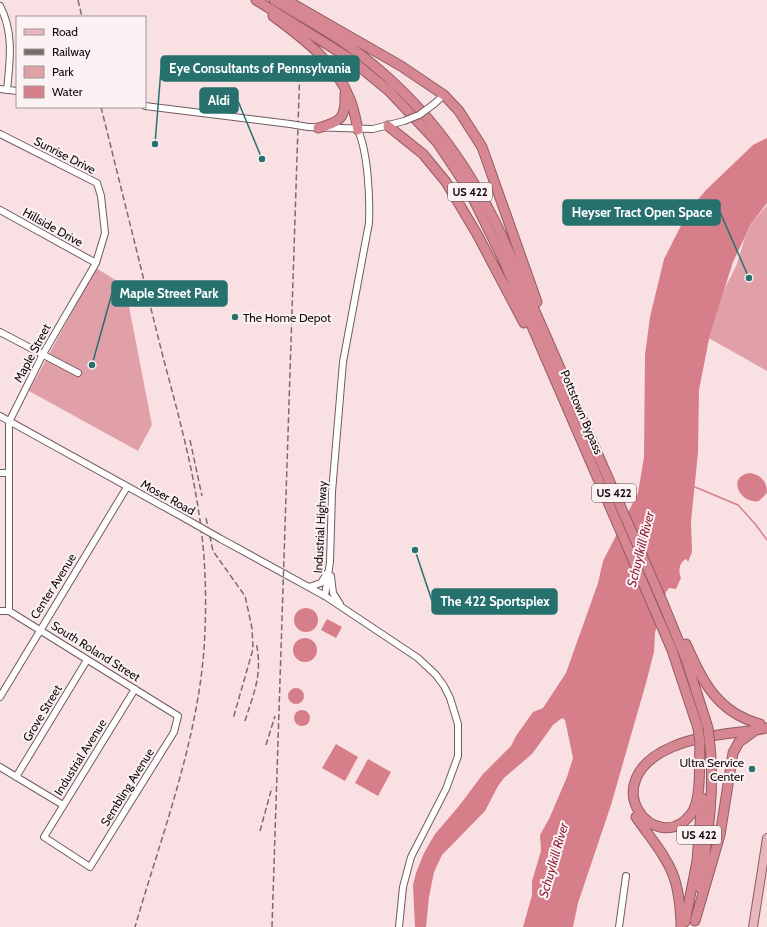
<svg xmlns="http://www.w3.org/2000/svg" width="767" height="927" font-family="Cabin,sans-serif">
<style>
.green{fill:#e1a0a8}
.water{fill:#d77e8b}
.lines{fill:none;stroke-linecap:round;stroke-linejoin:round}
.stream{stroke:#d77e8b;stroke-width:1.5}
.minor-casing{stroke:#705c5e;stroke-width:8}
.major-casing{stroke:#925b63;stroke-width:10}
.highway-casing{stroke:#925b63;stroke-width:11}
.minor{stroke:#fff;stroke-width:6}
.major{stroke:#e7b7be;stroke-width:8}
.highway{stroke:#d78792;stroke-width:9}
.rail{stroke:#7b6b6d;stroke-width:1.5;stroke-dasharray:6 3;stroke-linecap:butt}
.minor-bridge-casing{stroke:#705c5e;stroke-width:8;stroke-linecap:butt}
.highway-bridge-casing{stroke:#925b63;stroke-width:11;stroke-linecap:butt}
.minor-bridge{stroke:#fff;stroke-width:6}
.highway-bridge{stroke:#d78792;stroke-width:9}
.poi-dot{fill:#26706d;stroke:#fcf2f3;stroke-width:1.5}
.labels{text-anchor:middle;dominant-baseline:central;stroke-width:4;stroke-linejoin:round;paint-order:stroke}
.shield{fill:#fcf2f3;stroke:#585051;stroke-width:1}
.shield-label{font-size:11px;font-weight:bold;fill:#120a0b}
.street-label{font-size:12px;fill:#120a0b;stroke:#fcf2f3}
.poi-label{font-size:12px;fill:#120a0b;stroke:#fcf2f3;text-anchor:start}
.water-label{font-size:13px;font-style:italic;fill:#8d243d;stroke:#fcf2f3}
.leader{fill:none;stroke:#26706d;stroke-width:1.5}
.callout-dot{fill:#26706d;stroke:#fcf2f3;stroke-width:1.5}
.callout{fill:#26706d;stroke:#26706d;stroke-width:1.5}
.callout-label{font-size:13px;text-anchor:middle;font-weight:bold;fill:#fff}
</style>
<rect width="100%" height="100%" fill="#f9e1e3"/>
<path class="green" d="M767,205V371L705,336L723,292L737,264L745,237L752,223Z
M96,268L125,286L152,425L138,451L29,391Z"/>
<path class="water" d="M767,138V203L751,224L733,262L710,334L699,390L698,453L691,521L692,552L688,562L686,559C679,563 678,571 681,578L676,589L669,588L666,592L655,633L654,652L646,683L611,805L578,903L573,927H523L532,895V881L541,851L540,835L549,819L567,777L573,758L565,720L562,718L553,725L532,754L504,778L498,786L485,811L442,855L434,872L429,897L426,927H415L413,885L416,873L424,853L435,834L459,806L483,774L511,746L516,736L533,712L543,708L566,673L598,583L603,561L638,493L644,457L645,355L650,317L664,259L689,210L706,190L753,145Z
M750,473C761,475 767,481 767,493L759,501C740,505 726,476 750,473Z
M294 620a12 12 0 1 1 24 0a12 12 0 1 1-24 0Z
M327,619L342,627L336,638L321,630Z
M293 650a12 12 0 1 1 24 0a12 12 0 1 1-24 0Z
M288 696a8 8 0 1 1 16 0a8 8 0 1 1-16 0Z
M294 718a8 8 0 1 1 16 0a8 8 0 1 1-16 0Z
M336,744L358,757L345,781L322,768Z
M368,759L391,772L378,796L355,783Z"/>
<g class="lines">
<path class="stream" d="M695,487L738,505L756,525L767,540"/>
<defs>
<path id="minor" d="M0,6C14,32 10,61 7,90
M0,89L17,91
M434,104L444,95
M145,106L290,124
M308,127L373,129L404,121
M0,134L97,183L101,196L105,233L96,263L43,354L9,422V611
M0,210L96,263
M0,332L78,373
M0,416L186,519
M0,473H9
M221,539L325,596L418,658L436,675L444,686L450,698L458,724V756L446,789L411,857L403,887L399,927
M331,576L333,593L340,604
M309,587L321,583L327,573
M325,596L330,562L332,492L343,362L369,223C370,197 368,153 358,130
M0,611H9L178,716L174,732L90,867L44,837L135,689
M0,697L127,487
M0,767L63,805
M16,777L87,660
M619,927L626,876"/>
<path id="major" d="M753,927L767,838"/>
<path id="highway" d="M256,0L349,58L389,91L437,142L469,190L502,257L672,650L698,728
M274,0C299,15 325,29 349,46C419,97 465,158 502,236L662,601L686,659L708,728
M286,0L401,66L444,95L459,111L482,147L537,302
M273,16C304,39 335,62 350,99C354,109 356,120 358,130
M388,126L423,154L446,182L477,234L524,323
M318,128C340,122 346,119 345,94
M686,644C703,682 717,712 760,724
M700,743C699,760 702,801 691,814C657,859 591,782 672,747C701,734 736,734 767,728
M636,817C667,861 680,870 681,927
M700,888C707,839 715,796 710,746
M695,921L720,835L733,753L739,742L753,732
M685,922L697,861L702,798"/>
</defs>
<use href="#minor" class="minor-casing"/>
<use href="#major" class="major-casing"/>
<use href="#highway" class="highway-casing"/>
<use href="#minor" class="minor"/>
<use href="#major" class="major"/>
<use href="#highway" class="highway"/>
<path class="rail" d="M78,0L82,17
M101,107C121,188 141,268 161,349C175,403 191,458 199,514C206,558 207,604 204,649C197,743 161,837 135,927
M190,440L202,496
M206,518L213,551L245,596L252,628L253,649L233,719
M245,721C254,692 263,674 256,642
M266,745L275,716
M260,831L272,787
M272,927L300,65"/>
<defs>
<path id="minor-bridge" d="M404,121L419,115L434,104
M290,124L308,127
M186,519L221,539"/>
<path id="highway-bridge" d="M698,728L700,743
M708,728L710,746"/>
</defs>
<use href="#minor-bridge" class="minor-bridge-casing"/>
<use href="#highway-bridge" class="highway-bridge-casing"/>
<use href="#minor-bridge" class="minor-bridge"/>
<use href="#highway-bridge" class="highway-bridge"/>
</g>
<g class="poi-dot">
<circle cx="235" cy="317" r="4"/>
<circle cx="752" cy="769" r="4"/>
</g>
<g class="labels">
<g class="shield">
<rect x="448" y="183" width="44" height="18" rx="3"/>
<rect x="592" y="484" width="44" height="18" rx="3"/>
<rect x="677" y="826" width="44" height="18" rx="3"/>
</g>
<g class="shield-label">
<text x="470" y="192">US 422</text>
<text x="614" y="493">US 422</text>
<text x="699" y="835">US 422</text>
</g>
<g class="street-label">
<text transform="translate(65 155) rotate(27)">Sunrise Drive</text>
<text transform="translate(53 227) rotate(29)">Hillside Drive</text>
<text transform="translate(32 353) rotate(-62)">Maple Street</text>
<text transform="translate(582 412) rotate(67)">Pottstown Bypass</text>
<text transform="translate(168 497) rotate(29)">Moser Road</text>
<text transform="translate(320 527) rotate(-87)">Industrial Highway</text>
<text transform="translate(53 586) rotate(-58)">Center Avenue</text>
<text transform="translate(96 651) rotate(32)">South Roland Street</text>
<text transform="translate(42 713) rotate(-59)">Grove Street</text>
<text transform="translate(80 757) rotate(-58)">Industrial Avenue</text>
<text transform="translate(127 787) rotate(-58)">Sembling Avenue</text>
</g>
<g class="poi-label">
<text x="243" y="317">The Home Depot</text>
<text x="744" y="762" text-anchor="end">Ultra Service<tspan x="744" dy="14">Center</tspan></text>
</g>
<g class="water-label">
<text transform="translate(640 549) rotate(-76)">Schuylkill River</text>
<text transform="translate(553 860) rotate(-74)">Schuylkill River</text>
</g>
</g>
<path class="leader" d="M155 144L161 69M262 159L238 101M749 278L720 212M92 365L112 293M415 550L432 601"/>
<g class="callout-dot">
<circle cx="155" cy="144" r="4"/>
<circle cx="262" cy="159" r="4"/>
<circle cx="749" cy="278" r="4"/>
<circle cx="92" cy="365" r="4"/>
<circle cx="415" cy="550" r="4"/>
</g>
<g class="callout">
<rect x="161" y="56" width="198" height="25" rx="4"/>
<rect x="200" y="88" width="38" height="25" rx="4"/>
<rect x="563" y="200" width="157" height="25" rx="4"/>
<rect x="112" y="281" width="115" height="25" rx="4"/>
<rect x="432" y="589" width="125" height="25" rx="4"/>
</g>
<g class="callout-label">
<text x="260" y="73">Eye Consultants of Pennsylvania</text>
<text x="219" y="105">Aldi</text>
<text x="642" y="217">Heyser Tract Open Space</text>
<text x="169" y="298">Maple Street Park</text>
<text x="495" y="606">The 422 Sportsplex</text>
</g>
<rect x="16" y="16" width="130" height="92" fill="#fcf2f3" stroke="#9e9596"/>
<rect x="24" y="29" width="20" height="6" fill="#e7b7be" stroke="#9e9596"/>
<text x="52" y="36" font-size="12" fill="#120a0b">Road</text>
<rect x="24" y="49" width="20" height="6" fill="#7b6b6d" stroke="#9e9596"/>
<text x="52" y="56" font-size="12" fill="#120a0b">Railway</text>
<rect x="24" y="66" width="20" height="12" fill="#e1a0a8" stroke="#9e9596"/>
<text x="52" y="76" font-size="12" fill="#120a0b">Park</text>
<rect x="24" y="86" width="20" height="12" fill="#d77e8b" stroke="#9e9596"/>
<text x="52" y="96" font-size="12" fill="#120a0b">Water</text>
</svg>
